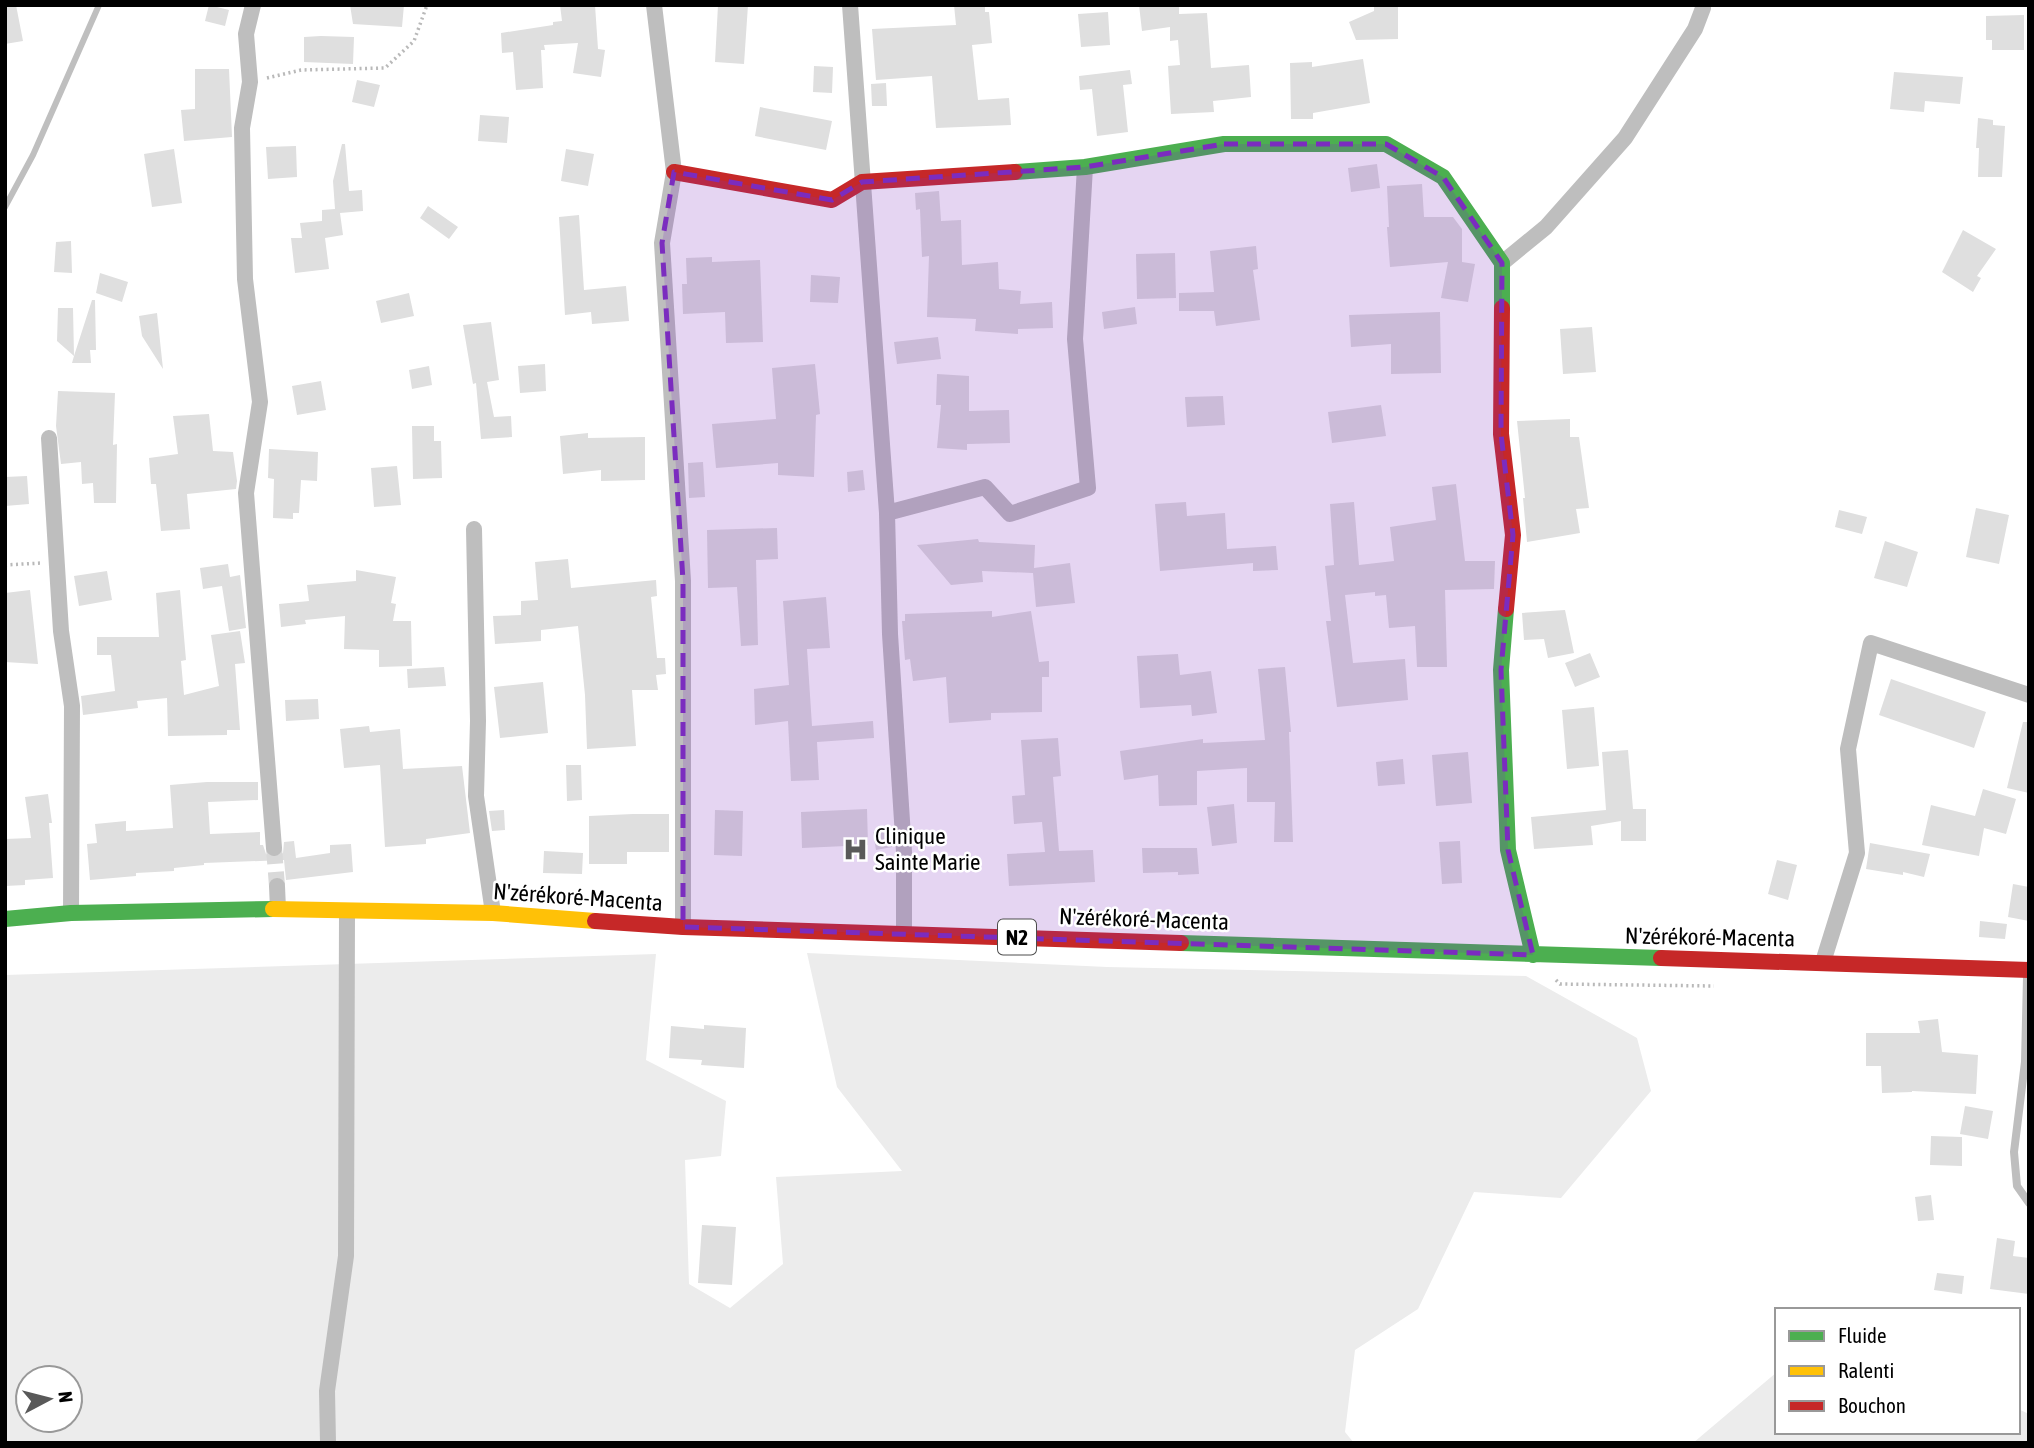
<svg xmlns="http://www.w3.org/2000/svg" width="2034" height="1448" font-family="'Asap Condensed',sans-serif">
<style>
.green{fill:#ececec;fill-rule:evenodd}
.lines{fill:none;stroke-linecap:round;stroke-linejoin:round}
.stream{stroke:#bfbfbf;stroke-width:6}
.building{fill:#dfdfdf}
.street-tunnel{stroke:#d9d9d9;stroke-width:16;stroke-dasharray:16 8;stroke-linecap:butt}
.path{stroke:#b9b9b9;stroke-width:3.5;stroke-dasharray:2 3.5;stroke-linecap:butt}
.lane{stroke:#bebebe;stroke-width:8}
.street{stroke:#bebebe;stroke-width:16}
.fast{stroke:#4caf50;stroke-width:16}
.slow{stroke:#ffc107;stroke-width:16}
.jam{stroke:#c62828;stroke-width:16}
.marked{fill:#7b2cbf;fill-opacity:0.2;stroke:#7b2cbf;stroke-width:5;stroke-dasharray:14 9;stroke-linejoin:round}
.labels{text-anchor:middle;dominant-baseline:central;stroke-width:5;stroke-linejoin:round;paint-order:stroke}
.shield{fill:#fff;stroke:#4c4c4c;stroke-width:2}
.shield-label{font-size:21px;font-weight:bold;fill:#000}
.poi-label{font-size:23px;fill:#000;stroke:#fff;text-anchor:start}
.street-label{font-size:23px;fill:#000;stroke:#fff}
</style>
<rect width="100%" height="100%" fill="#fff"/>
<path class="green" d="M807,953L1107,967L1526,976L1637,1038L1651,1091L1561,1198L1474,1192L1418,1309L1355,1350L1345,1432L1354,1443H5V975L656,954L646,1060L726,1101L721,1156L685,1160L689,1284L730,1308L783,1264L776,1177L902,1171L837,1087ZM28,1378H70V1420H28Z
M1777,1372V1432H2018V1409L2029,1414V1443H1693Z"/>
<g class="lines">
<path class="stream" d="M5,207L33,155L99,5"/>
</g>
<path class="building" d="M5,5H16L23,41L5,44Z
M209,5L229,10L225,26L205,21Z
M350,5H404L402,27L353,24Z
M560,5H595L598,49L605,50L601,77L573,73L578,43L544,45L545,50H541L543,88L516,90L513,52L502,53L501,33L553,25V22L562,21Z
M718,5H748L744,64L715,62Z
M954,5H985V12H989L992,43L972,45L978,100L1009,98L1011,125L936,128L932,76L876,80L872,29L956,25Z
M1139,5H1179V14L1207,13L1211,68L1249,65L1251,97L1213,101L1214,112L1171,114L1168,66L1180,65L1178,40L1170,41V27L1142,31Z
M1374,5H1398V39L1356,40L1349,22L1374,11Z
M1108,12L1110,45L1081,47L1078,14Z
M2024,15V50H1992V40H1986V16Z
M321,36L354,37L353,64L304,62V37Z
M1363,59L1370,103L1313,113V119H1291L1290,63L1312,62V67Z
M814,66L833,67L832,93L813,92Z
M195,69H229L232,137L184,141L181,110L195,109Z
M1130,70L1132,84L1123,85L1128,132L1097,136L1092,89L1080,90L1079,76Z
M1894,72L1963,77L1960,104L1925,101L1924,112L1890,109Z
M357,80L380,85L374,107L352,102Z
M886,83L887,106H872L871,84Z
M760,107L832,121L826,150L755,136Z
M480,115L509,117L507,143L478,141Z
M1978,118L1993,120V125L2005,126L2002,177H1978L1979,148H1976Z
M342,144H345L349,191L362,190L363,211L340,213L343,235L325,238L329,269L295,273L291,238H302L300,223L322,221V210L335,209L333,181Z
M296,146L297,177L268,179L266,147Z
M174,149L182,203L152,207L144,154Z
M566,149L594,154L588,186L561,181Z
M1377,164L1380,188L1351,192L1348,168Z
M1422,184L1424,217H1453L1462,229V262L1475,264L1468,302L1441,298L1448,262L1390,267L1387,227H1389L1387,186Z
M939,191L941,221L961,220L962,265L998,262L999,289L1021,291L1020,304L1052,302L1053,328L1018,329V334L975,331L976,319L927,317L929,256L922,257L920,209L916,210L915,193Z
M428,206L458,227L449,239L420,218Z
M579,215L584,290L626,286L629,321L592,324L591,312L565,315L559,217Z
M1963,230L1996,249L1977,276L1981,278L1973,292L1942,272Z
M71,241L72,273L54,272L56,242Z
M1256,246L1258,269L1253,270L1260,320L1216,326L1214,311H1179V293L1214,292L1210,251Z
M1175,253L1176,298L1137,299L1136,254Z
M712,257V262L760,260L763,342L726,343L725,312L683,314L682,284H687L686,258Z
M100,273L128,282L122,302L96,293Z
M811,275L840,277L838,303L810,302Z
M409,293L414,316L381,323L376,301Z
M92,300H95L96,350H90L91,363H72L74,356L57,341L58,308H73L74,356Z
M1135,307L1137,324L1104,329L1102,312Z
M1440,312L1441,373L1391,374V344L1351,347L1349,315Z
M157,313L163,369L142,336L139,316Z
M491,322L499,380L487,382L494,417L511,416L512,437L481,439L476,383L473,384L463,325Z
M1592,327L1596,372L1563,374L1560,329Z
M938,337L941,359L897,364L894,342Z
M545,364L546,391L520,393L518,366Z
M815,364L820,414L816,415L814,477L778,475V463L716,468L712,424L776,419L772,368Z
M429,366L432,385L412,389L409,370Z
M937,374L969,376V411L1009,410L1010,443L967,444V450L937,448L941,405H936Z
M321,381L326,410L297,415L292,386Z
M58,391L115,393L113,445L117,444L116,503H94L93,483L82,484L81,462L61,464L56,426Z
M1223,396L1225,425L1187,427L1185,397Z
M1381,405L1386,436L1332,443L1328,412Z
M209,414L213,451L233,452L237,481L236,489L187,494L190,529L161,531L156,484H151L149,458L178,454L173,416Z
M1570,419V437H1579L1589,508L1576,509L1580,533L1527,542L1523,498H1525L1517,421Z
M412,426H434V441H441L442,478L413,479Z
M588,433V438L645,437V480L601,481V470L563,474L560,436Z
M269,449L318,452L317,481L301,480L299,513H293V519L273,518L274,479L268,478Z
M703,462L705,497L689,498L688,463Z
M397,466L401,505L374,507L371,468Z
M863,470L865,490L848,492L847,472Z
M27,476L29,504L5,506V477Z
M1456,484L1465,561H1495L1494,589L1445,590L1447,667H1417L1415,626L1389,628L1386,595L1375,596V592L1345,595L1353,663L1405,659L1408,700L1337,707L1326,621H1331L1325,566L1334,565L1330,504L1354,502L1359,565L1394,561L1390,527L1436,520L1432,487Z
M1186,502L1187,516L1225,513L1227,549L1276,546L1278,570L1253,571V563L1160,571L1155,504Z
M1976,508L2009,515L1999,564L1966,557Z
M1839,510L1867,517L1862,534L1835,527Z
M777,528L778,559L756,560L758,645L741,646L737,587L708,588L707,530Z
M978,539L979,542L1035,545L1034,568L1070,563L1075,603L1036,607L1033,573L982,571L983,582L951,585L917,545Z
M1885,541L1918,552L1907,587L1874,578Z
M568,559L571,588L656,580L657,596L651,597L657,658H665L666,674L656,675L658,690H632L636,746L587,749L585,695L578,626L541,630V641L495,644L493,616L521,615V601L538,600L535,562Z
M228,564L230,577L240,575L246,628L229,631L222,586L203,589L200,568Z
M356,570L396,577L391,603L396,604L393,621H411L412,666L379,667V650L344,649L345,616L305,620L306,624L281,627L279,604L309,601L307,585L356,581Z
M107,571L112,600L79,606L74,576Z
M30,590L38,664L5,662V593Z
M180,590L186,660L181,661L184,695L219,686L211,635L240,631L245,663L235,664L240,730H227V735L168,736L167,698L137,701L138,708L83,715L81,696L115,691L111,655H97V637H159L156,593Z
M826,597L830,648L807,649L812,726L873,721L874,738L817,742L819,780L791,781L788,721L755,725L754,689L789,685L783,601Z
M1565,610L1574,653L1548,658L1544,639L1524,640L1522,613Z
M992,611V617L1031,611L1039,662L1049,661V677H1042V712L991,713V720L949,723L946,677L913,681L910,659L905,660L902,621H905V614Z
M1590,653L1600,677L1575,687L1565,663Z
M1178,654L1180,675L1211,671L1217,713L1192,716L1191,705L1140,708L1137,656Z
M444,667L446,686L408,688L407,669Z
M1285,667L1291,732H1289L1293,842H1274L1275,802H1247V768L1197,771V805L1159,806L1158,775L1124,780L1120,751L1203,739V743L1265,740L1258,669Z
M1891,679L1986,712L1974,748L1879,715Z
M543,682L548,733L500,738L494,687Z
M318,699L319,719L286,721L285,700Z
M1594,707L1599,766L1567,769L1562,710Z
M2023,722H2029V793L2007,788Z
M369,726L370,732L400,729L403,769L462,766L470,833L426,839V844L385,847L380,765L344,768L340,729Z
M1058,738L1061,776L1053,777L1059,851L1093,850L1095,882L1009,886L1007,854L1045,852L1042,822L1014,824L1012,796L1025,795L1021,740Z
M1628,750L1633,809H1646V841H1621V821L1591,826L1593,845L1534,849L1531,817L1606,810L1602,752Z
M1468,752L1472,803L1436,806L1432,755Z
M1403,759L1405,784L1378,786L1376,762Z
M566,765H581L582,800L567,801Z
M207,782H258V800L208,802L210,834L260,832V845H263L266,854L274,858L283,853L284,842L294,841L296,858L330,853V845L351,844L353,872L286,880L284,860L204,863V865L174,868V871L136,873V876L90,880L87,844L97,843L95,824L126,821V831L173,828L170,785Z
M1983,789L2016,799L2006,834L1984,828L1979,856L1922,845L1931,805L1975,816Z
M48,794L52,823H49L53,878L25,880V885L5,886V839L31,838L25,797Z
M1234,804L1237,843L1212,846L1207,807Z
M867,809L868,845L802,848L801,812Z
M504,810L505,830L492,831L489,811Z
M715,810L743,811L742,856L714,855Z
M633,814H669V852H627V864H589V816Z
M889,830L892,847L876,850L873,832Z
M1460,841L1462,883L1442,884L1439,842Z
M1870,843L1930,854L1924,877L1903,872V875L1866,869Z
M1142,848H1197L1199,874L1178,875V872L1143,873Z
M544,851L583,853L582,874L543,873Z
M1777,860L1797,865L1788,900L1768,894Z
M2013,884L2029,887V921L2008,917Z
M1980,921L2007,924L2005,939L1979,937Z
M1938,1019L1942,1052L1978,1055L1976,1094L1912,1091V1092L1882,1093L1881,1066H1866V1033H1920L1918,1021Z
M704,1025L746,1028L744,1068L701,1065L702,1060L669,1058L671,1026L704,1029Z
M1965,1106L1993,1111L1988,1139L1960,1134Z
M1931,1136L1962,1137V1166L1930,1165Z
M1931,1195L1934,1220L1918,1221L1915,1197Z
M702,1225L736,1227L732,1285L698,1283Z
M1997,1238L2015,1241L2013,1256L2029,1258V1294L1990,1289Z
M1937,1273L1964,1276L1962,1294L1934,1290Z"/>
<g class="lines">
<path class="street-tunnel" d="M274,848L277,886"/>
<path class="path" d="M267,78L301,70L385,68L414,41L427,5
M5,565L42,563
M1556,980L1560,984L1714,986"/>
<path class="lane" d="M2027,977L2025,1062L2014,1152L2017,1186L2029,1203"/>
<path class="street" d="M253,5L246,34L250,82L242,128L245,279L260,402L246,493L274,848
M654,5L674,172L662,243L683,581V927
M850,5L887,513L890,634L904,852V933
M1502,263L1546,227L1625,138L1695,29L1703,8
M49,438L61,631L72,706L71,913
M887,513L985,487L1010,514L1088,488L1075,339L1085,167
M474,529L478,721L476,796L493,913
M277,886L278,909
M1823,962L1857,853L1848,749L1871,643L2029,695
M328,1443L327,1391L346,1256L347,912"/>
<path class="fast" d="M1015,172L1085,167L1224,144H1386L1443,177L1502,263V308
M1506,609L1501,670L1508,850L1533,955
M5,919L71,913L273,909
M1181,943L1661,958"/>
<path class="slow" d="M273,909L493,913L595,921"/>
<path class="jam" d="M674,172L832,200L862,182L1015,172
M1502,308L1501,434L1513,535L1506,609
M595,921L683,927L1181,943
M1661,958L2029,970"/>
</g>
<path class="marked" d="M1224,144H1386L1443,177L1502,263L1501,434L1513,535L1501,670L1508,850L1533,955L683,927V581L662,243L674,172L832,200L862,182L1085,167Z"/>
<defs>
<symbol id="hospital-bare" viewBox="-9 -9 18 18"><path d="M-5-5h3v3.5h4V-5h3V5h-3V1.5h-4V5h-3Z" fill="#595959" stroke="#fff" stroke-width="2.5" paint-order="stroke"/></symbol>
</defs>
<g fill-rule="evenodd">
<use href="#hospital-bare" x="838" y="832" width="35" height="35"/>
</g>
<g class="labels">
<rect class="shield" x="998" y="919.5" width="38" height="35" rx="5"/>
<g class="shield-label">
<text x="1017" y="937">N2</text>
</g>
<g class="poi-label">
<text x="875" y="836">Clinique<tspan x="875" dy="26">Sainte Marie</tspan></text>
</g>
<g class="street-label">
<text transform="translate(578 897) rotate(4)">N'zérékoré-Macenta</text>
<text transform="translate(1144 919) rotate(2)">N'zérékoré-Macenta</text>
<text transform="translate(1710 937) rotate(1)">N'zérékoré-Macenta</text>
</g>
</g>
<rect width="2034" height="1448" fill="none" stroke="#000000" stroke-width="14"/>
<rect x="1775" y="1308" width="245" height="126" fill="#ffffff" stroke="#999999" stroke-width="2"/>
<rect x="1789" y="1331" width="35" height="10" fill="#4caf50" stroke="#999999" stroke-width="2"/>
<text x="1838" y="1343" font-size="21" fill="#000000">Fluide</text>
<rect x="1789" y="1366" width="35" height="10" fill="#ffc107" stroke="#999999" stroke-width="2"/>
<text x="1838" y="1378" font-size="21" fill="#000000">Ralenti</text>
<rect x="1789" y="1401" width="35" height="10" fill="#c62828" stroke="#999999" stroke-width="2"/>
<text x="1838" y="1413" font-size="21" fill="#000000">Bouchon</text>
<g transform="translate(49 1399) rotate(83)"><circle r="33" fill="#ffffff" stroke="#999999" stroke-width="2"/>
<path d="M0-5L12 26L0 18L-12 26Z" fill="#595959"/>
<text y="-10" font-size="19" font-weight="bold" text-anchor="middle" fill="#000000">N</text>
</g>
</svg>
